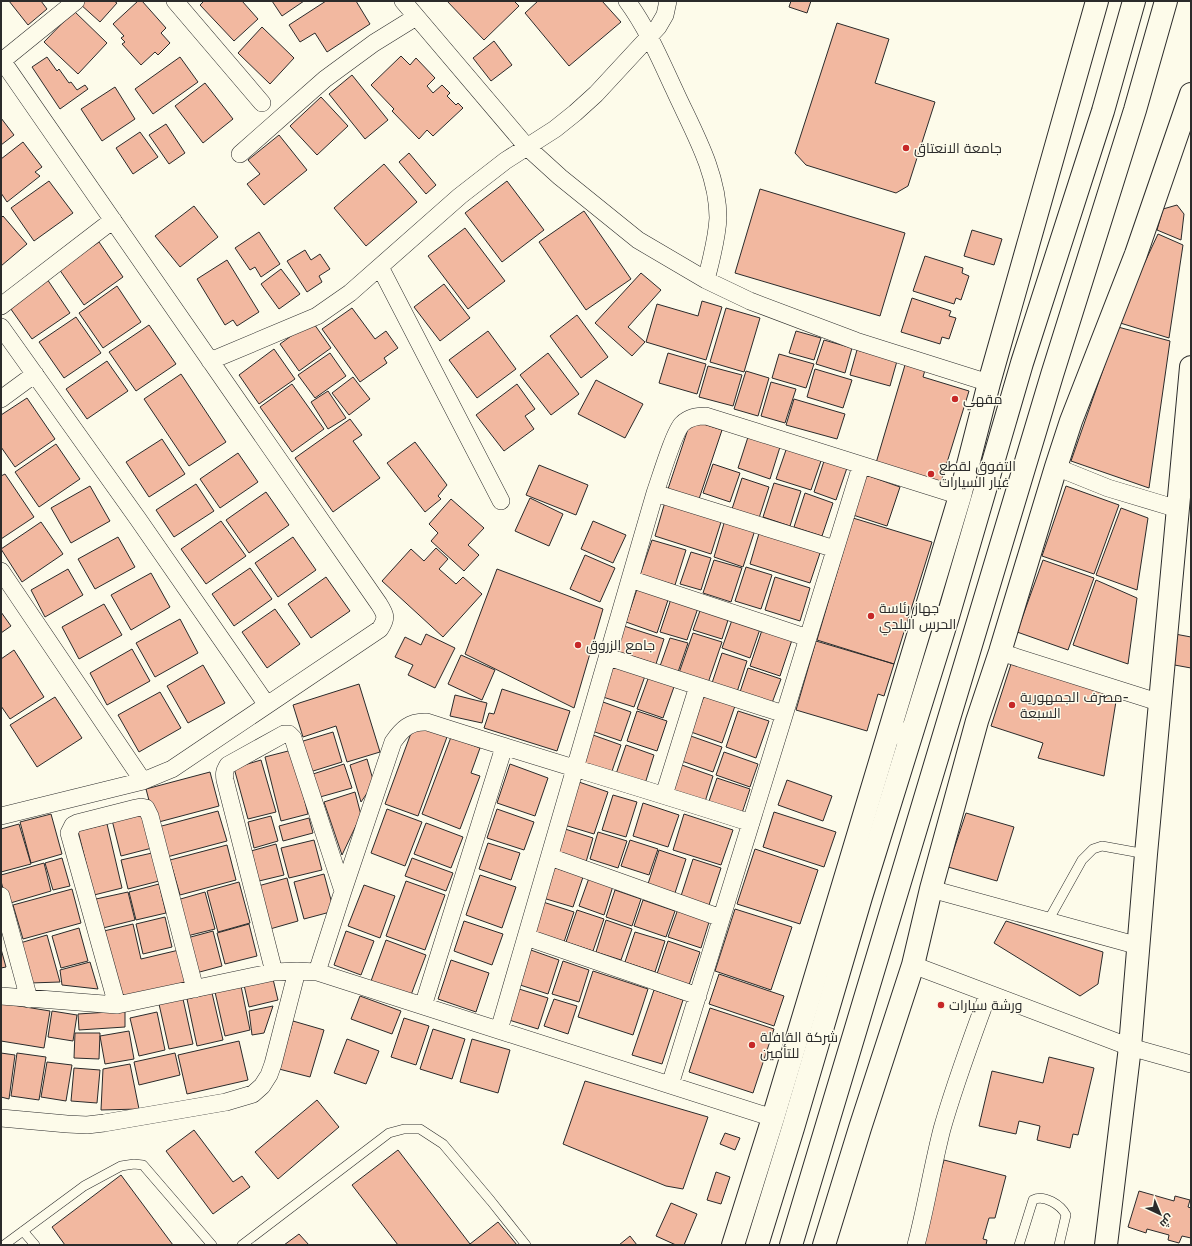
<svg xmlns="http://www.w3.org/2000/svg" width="1192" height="1246" font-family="'Libre Baskerville',Cairo,serif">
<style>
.building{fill:#f2b8a0;stroke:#2b2b2b}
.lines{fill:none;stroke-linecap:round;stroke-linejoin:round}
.lane-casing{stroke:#2b2b2b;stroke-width:10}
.street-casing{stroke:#2b2b2b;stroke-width:18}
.secondary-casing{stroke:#2b2b2b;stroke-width:24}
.highway-casing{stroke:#2b2b2b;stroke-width:24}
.lane{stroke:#fdfbea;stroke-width:9}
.street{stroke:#fdfbea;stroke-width:17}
.secondary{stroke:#fdfbea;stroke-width:22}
.highway{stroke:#fdfbea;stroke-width:22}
.poi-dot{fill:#c62828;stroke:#fdfbea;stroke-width:1.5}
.labels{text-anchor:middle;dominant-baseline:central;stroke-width:3;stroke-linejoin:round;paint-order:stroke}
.poi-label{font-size:14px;fill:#2b2b2b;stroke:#fdfbea;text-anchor:start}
</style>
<rect width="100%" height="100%" fill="#fdfbea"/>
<path class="building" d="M9,1H41L47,9L28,25Z
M83,1H114L117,3L100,22L80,4Z
M138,1H142L166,28L161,33L170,43L158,55L155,52L141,65L122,44L125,42L121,38L124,36L113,24Z
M204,1H242L258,19L234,41L200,5Z
M272,1H304L282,16Z
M326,1H356L370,24L327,52L315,33L300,42L289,25Z
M447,1H514L519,6L484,40Z
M538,1H602L621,22L569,66L525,13Z
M791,1H811L807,13L789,7Z
M74,11L107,43L78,74L44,42Z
M837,23L889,39L875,83L935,102L908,186L896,193L806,165L795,153Z
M262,27L294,58L270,84L238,53Z
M494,41L512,65L491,81L473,58Z
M401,56L410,65L416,58L435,78L427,86L433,93L442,85L450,93L447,96L456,105L458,103L463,108L433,136L427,130L419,139L392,111L394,109L371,85Z
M47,57L57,71L59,69L69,83L71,82L77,90L85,85L88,89L60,109L32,67Z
M180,57L198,82L153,114L135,89Z
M352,75L388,120L365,139L329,94Z
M205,83L233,119L203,143L175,106Z
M115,87L135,119L102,141L81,109Z
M321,97L348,126L317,155L290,126Z
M1,118L14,135L1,145Z
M166,124L185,153L169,164L149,135Z
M140,132L158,157L133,174L116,148Z
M279,135L307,170L264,205L247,184L260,174L248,160Z
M23,142L42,167L35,172L40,176L7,202L1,193V159Z
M409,153L436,185L426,194L399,162Z
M384,164L417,202L366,246L334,208Z
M49,181L73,213L34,241L11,208Z
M507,181L544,230L502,262L465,213Z
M760,189L905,233L880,316L735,273Z
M1177,205L1184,214L1181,240L1157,230L1163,209Z
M194,206L218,237L180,267L155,236Z
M584,211L631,279L586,310L539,242Z
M3,216L27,244L1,266V218Z
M465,228L505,281L468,309L428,256Z
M972,230L1002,239L994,265L964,256Z
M259,232L280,264L261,277L255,267L250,270L235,248Z
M1158,234L1183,245L1169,338L1117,322Z
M99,242L123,277L84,305L59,269Z
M305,250L311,260L320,254L330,269L319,276L322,282L307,292L287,261Z
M925,256L963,268L962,273L969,276L961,300L956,298L954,304L913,291Z
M227,260L259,312L237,326L233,320L225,325L197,279Z
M281,269L300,294L279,309L261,284Z
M641,273L661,290L628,327L645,342L632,356L595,323Z
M47,279L70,313L32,339L8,305Z
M444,284L470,318L440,341L414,307Z
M117,286L141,322L103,348L79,313Z
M912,298L951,311L949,316L956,318L949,339L942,337L940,344L901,332Z
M702,301L722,307L706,360L646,342L657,304L698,316Z
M352,308L375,339L386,331L398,348L384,358L387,363L360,382L322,329Z
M726,308L760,318L744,372L710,362Z
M577,315L608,357L581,378L550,336Z
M76,317L101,353L64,378L39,342Z
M312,321L331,348L299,371L280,344Z
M149,325L176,364L136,391L109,352Z
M1118,327L1170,341L1149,488L1071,461Z
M488,331L516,369L477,398L449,360Z
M796,331L821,338L814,360L789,353Z
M824,340L852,348L845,373L816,364Z
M274,349L295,379L259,404L239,375Z
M857,350L897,361L890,386L850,375Z
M330,353L346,376L315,398L298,375Z
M548,353L579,394L551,415L520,375Z
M668,353L706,364L697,394L659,383Z
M779,354L814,364L806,388L772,378Z
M107,361L128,391L87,419L66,389Z
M905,365L925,370L923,377L969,391L941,482L876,463Z
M708,366L742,375L733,406L699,397Z
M815,369L852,380L843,408L807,397Z
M746,371L769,378L758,416L734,409Z
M181,374L226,442L189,466L144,399Z
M353,377L370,399L349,415L332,393Z
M596,380L643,404L625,438L578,414Z
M771,382L796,389L785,423L761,416Z
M292,384L324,429L292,452L260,407Z
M517,384L535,409L525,416L534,429L504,451L476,415Z
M328,391L346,418L328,429L311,402Z
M27,398L55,439L15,467L1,447V415Z
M794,399L845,414L837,439L786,425Z
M350,419L362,435L353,441L380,478L333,512L295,458Z
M691,420L722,430L698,502L667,492Z
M748,437L780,447L770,479L738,468Z
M162,439L185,474L149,497L126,462Z
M415,442L447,485L438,496L441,499L425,512L387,463Z
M56,444L80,479L39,507L15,472Z
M787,447L822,458L811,490L776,479Z
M238,453L258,482L220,508L200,479Z
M825,458L848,465L836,500L814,492Z
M713,464L740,473L730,502L703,493Z
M539,465L588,485L576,515L526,495Z
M5,474L34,517L1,539V476Z
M866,475L900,487L887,526L853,515Z
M742,478L769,487L759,518L732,509Z
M774,483L801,491L790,526L763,517Z
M196,484L214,511L174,537L156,510Z
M90,486L110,521L71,543L51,508Z
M1066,486L1119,505L1094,574L1042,556Z
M266,492L289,525L249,553L226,520Z
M805,493L833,503L822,536L794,527Z
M530,498L563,514L549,546L515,531Z
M451,499L484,528L468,545L479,555L464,571L431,541L438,533L429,524Z
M665,502L722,519L711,554L655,536Z
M1121,508L1148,518L1137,590L1096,575Z
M853,518L932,542L894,664L817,640Z
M725,520L755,530L743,567L714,557Z
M221,521L246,556L206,584L181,549Z
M593,521L626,535L613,563L581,549Z
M41,522L63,554L22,582L1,549Z
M760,530L821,550L810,583L750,564Z
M118,537L135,567L95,589L78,559Z
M293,537L316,570L278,597L255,563Z
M652,540L686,550L675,585L640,575Z
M436,548L448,559L439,569L456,584L463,577L482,594L443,637L382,581L411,549L424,561Z
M691,552L711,558L701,590L680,584Z
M585,555L615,568L600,602L570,589Z
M714,560L742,568L731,602L703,593Z
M1043,560L1094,578L1068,650L1017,632Z
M746,567L772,575L761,609L735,601Z
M250,568L272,599L234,626L212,594Z
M68,569L83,595L45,617L31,590Z
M497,569L603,609L574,708L465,654Z
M151,573L170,607L131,630L111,595Z
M326,577L350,611L311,638L288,604Z
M775,577L810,588L800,621L765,610Z
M1096,580L1137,598L1128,664L1073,645Z
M638,586L669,597L657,633L626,622Z
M671,599L698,608L687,640L660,632Z
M104,604L122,635L79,659L62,627Z
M701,608L729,617L722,639L693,630Z
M275,609L300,644L267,668L242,632Z
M1,612L11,626L1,633Z
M180,619L198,653L155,677L136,643Z
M732,620L760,629L750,658L722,648Z
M624,626L664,639L656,664L616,651Z
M762,630L792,640L780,676L750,666Z
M693,633L722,642L708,683L679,673Z
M426,634L455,648L435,688L408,675L413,665L395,657L405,637L421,645Z
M1175,634L1191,637V668L1169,664Z
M670,638L688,643L677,675L659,669Z
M816,641L894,664L884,696L878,694L867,731L796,710Z
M132,649L150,681L107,705L90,673Z
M14,650L44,697L10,719L1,706V659Z
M722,653L747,661L737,692L712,683Z
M461,655L495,670L482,700L448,684Z
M1012,661L1117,695L1104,776L1038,758L1043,743L991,726Z
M203,665L225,703L188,723L167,686Z
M613,666L645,676L634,707L603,697Z
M748,668L781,679L772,703L740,692Z
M649,676L675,684L663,718L637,709Z
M359,684L380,752L347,762L336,726L303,737L293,705Z
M502,689L570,711L557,751L484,728L489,713L494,714Z
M160,692L181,728L139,752L118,715Z
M705,693L736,703L722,743L691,732Z
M455,695L487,703L482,723L450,716Z
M55,697L82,738L37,767L10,725Z
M603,702L631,712L621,741L592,731Z
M637,711L667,721L657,751L627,741Z
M738,711L769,721L756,758L726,747Z
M414,725L447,737L418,816L385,804Z
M333,732L342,762L310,772L300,742Z
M685,734L722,747L713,772L676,759Z
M593,735L621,745L610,777L581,767Z
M451,737L480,748L471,773L480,776L460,829L422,814Z
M626,745L654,755L644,787L615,777Z
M292,750L308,814L281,821L265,757Z
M724,752L758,764L750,787L716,775Z
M367,759L374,783L361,802L350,765Z
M261,760L276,812L248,819L234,768Z
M344,764L352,788L320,797L313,774Z
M510,764L548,778L535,816L497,803Z
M679,764L713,776L704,805L669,793Z
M210,772L219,806L155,823L146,789Z
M717,778L750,789L741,816L708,804Z
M787,780L832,796L823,821L778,805Z
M576,781L608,792L594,834L561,824Z
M355,792L361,815L342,855L324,802Z
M613,795L637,802L626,837L602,830Z
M643,803L679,815L668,847L633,836Z
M387,809L422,822L405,866L371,853Z
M497,809L534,822L524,850L487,838Z
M218,811L227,841L167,857L158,827Z
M143,812L152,848L121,856L112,820Z
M774,812L836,832L824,867L763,847Z
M966,813L1014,827L997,881L948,867Z
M51,814L62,854L31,863L20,822Z
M684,814L733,830L721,865L673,850Z
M271,816L278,841L254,848L248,822Z
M309,818L313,833L283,841L279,826Z
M426,823L463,837L451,868L414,854Z
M19,824L31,864L1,872V829Z
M107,824L122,888L94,895L78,831Z
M562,828L593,838L586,862L554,851Z
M598,832L627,841L618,868L590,859Z
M314,840L322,870L289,878L281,848Z
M630,840L658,849L649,875L621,866Z
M488,843L520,853L511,880L479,869Z
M276,844L284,875L259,881L251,851Z
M227,845L236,880L180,895L170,860Z
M755,849L818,870L800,924L737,904Z
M659,850L686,859L674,896L647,887Z
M152,853L159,881L128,889L121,860Z
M62,858L70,886L53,890L45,863Z
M412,858L453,873L446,891L405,876Z
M693,859L721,868L708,908L680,899Z
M44,863L51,891L7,904L1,881V875Z
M553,867L583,877L573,907L543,898Z
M324,874L334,911L304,919L294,882Z
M480,875L516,887L502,928L466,915Z
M287,878L298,921L270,929L258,886Z
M589,878L613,886L604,915L579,906Z
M406,881L445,895L425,950L386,936Z
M239,882L250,923L218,932L207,891Z
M159,884L166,913L136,920L129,892Z
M364,885L395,896L380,938L348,926Z
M72,889L81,923L23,939L13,905Z
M615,890L641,899L632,926L606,917Z
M128,892L135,920L103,928L96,899Z
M205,892L215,929L187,936L177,900Z
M643,900L675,911L666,937L634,926Z
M543,902L574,912L564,942L533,932Z
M678,909L710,919L701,948L668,937Z
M735,909L792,927L771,990L715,971Z
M577,910L604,919L593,951L566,942Z
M165,917L172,947L143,954L136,924Z
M606,920L632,929L621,960L596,952Z
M464,921L503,934L492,965L454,951Z
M1006,921L1103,952L1098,984L1080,996L994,943Z
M133,924L141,959L179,950L187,983L120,1000L104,931Z
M249,924L257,956L225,964L217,933Z
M79,928L88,961L61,968L52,936Z
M213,931L222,966L196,973L187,938Z
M346,931L374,941L361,975L334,965Z
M635,932L665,941L655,972L625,962Z
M47,935L60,982L30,983L20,943Z
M386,940L426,955L411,995L371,981Z
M668,941L700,952L689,985L657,974Z
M1,949L6,967L1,968Z
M528,949L559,960L548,994L517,984Z
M451,960L489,973L476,1012L438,999Z
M563,961L589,970L579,1002L552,994Z
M90,962L98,989L62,985L60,970Z
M593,971L648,989L633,1035L578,1017Z
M719,974L784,996L774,1026L709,1004Z
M273,979L278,1000L249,1007L244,985Z
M241,986L250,1030L225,1036L215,992Z
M519,989L548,998L538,1029L509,1020Z
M654,990L683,1000L662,1064L632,1055Z
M212,993L223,1040L197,1046L187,999Z
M360,996L401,1011L392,1034L351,1019Z
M183,999L193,1044L169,1049L159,1004Z
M554,999L577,1006L568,1034L544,1026Z
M1,1003L50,1011L44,1048L1,1041Z
M273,1006L264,1033L252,1035L249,1011Z
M710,1008L774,1029L753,1093L689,1072Z
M52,1011L77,1015L73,1041L48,1037Z
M125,1011V1027L79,1030L78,1014Z
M157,1012L165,1050L139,1056L130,1018Z
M404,1018L429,1026L416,1065L391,1057Z
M293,1021L324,1030L310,1077L279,1069Z
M433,1029L465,1039L452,1079L420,1069Z
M129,1031L134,1059L105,1064L100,1036Z
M75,1033H100L99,1059L74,1058Z
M347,1039L379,1051L366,1084L334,1073Z
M472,1039L510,1050L498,1093L460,1082Z
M239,1041L248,1080L187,1094L178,1055Z
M1,1053L15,1055L9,1099L1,1097Z
M17,1053L46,1057L39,1100L11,1096Z
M175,1053L180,1075L139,1085L134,1062Z
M1049,1057L1094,1068L1078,1135L1073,1134L1070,1148L1037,1140L1040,1126L1019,1121L1016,1134L979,1126L992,1071L1043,1083Z
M47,1062L72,1065L66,1101L41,1097Z
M130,1064L139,1109L101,1110L103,1069Z
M74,1068L100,1070L97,1103L71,1101Z
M585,1081L708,1117L683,1189L666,1186L563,1144Z
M317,1100L339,1127L278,1179L255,1152Z
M194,1130L233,1182L242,1176L250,1187L213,1214L166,1151Z
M725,1133L740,1138L735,1150L720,1144Z
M398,1150L470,1244L498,1222L517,1245H398L352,1185Z
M944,1160L1006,1176L995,1218H989L983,1239L987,1240L986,1245H921Z
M716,1172L730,1177L721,1204L707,1200Z
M121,1175L173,1245H65L52,1227Z
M1139,1191L1174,1201L1175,1196L1190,1200L1188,1207L1191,1208V1238L1182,1236L1179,1243L1168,1240L1169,1235L1147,1229L1146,1233L1128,1227Z
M671,1203L697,1214L684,1245H676L656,1236Z
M299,1234L309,1245H284Z
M630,1236L637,1245H619Z"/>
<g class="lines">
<defs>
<path id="lane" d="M1048,921L1082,860L1093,849L1102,846L1146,854
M23,1231L35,1245
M4,1245L84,1186L121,1166L134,1164L143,1165L212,1245
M242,1245L389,1133L404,1129H420L443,1144L491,1201L526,1245
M1019,1245L1033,1200C1044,1194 1061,1205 1066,1215L1059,1245"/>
<path id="street" d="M175,1L262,103
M403,1L527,147L560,177L638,240L706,280L750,301L856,341L989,383
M627,1C647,28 660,59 674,89C692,129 718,172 718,218C717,239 711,260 706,280
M1,59L379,604C386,615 387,618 380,629L172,769L143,781L1,816
M2,61L76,1
M240,154L325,79L374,43L416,17
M380,267L501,501
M1,306L113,220
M1,327L138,519L267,705
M210,361L317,316L350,293L460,196L505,161L555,129L575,113L596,94L658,27L665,15L668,1
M1,399L35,374
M1056,467L1108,488L1178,509
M655,493L835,549
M1,571L143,781
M630,579L808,638
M1000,652L1161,703
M608,657L784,714
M664,795L698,686
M550,857L721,918
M931,889L1139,946
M1,896L29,999
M526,937L698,996
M913,965L1130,1047L1191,1064
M274,972L225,780C224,774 224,771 228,765L284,734H289L293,738L343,891
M317,972L343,891L393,742C402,729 410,721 427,722C535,757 643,788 751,823
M1,996L117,1005L274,972L297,971L317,972L773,1118
M117,1005L69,833L73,825L77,823L136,808L141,807L146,808L150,816L195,989
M423,1006L504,747
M499,1030L655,493C660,479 674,432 682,424C689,417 697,416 706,416L960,496
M670,1085L861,466
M1,1118L67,1124L87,1125L104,1123L226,1102L253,1094L262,1086L269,1075L273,1064L297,971
M916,1245C926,1207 932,1168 942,1129C955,1083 972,1038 988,994"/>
<path id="secondary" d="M733,1245L773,1118L960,496L989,383L1097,1
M824,1245L860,1128L913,965L931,889L977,721L1000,652L1056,467L1071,421L1136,254L1191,94
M1106,1245L1130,1047L1146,854L1191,367"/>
<path id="highway" d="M924,613L947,620
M890,730L911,736
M757,1245L793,1128L861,897L947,620L1022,363L1103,111L1134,1
M791,1245L1052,375L1135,110L1166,1"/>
</defs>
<use href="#lane" class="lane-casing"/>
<use href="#street" class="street-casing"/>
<use href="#secondary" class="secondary-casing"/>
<use href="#highway" class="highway-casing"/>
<use href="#lane" class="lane"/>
<use href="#street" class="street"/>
<use href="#secondary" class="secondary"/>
<use href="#highway" class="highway"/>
</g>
<g class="poi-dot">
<circle cx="906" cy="148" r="4"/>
<circle cx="955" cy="399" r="4"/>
<circle cx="931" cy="474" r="4"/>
<circle cx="871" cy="616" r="4"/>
<circle cx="578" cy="645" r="4"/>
<circle cx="1012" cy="705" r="4"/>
<circle cx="941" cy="1005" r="4"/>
<circle cx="752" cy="1045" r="4"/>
</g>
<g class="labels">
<g class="poi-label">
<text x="914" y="148">جامعة الانعتاق</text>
<text x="963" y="399">مقهي</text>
<text x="939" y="466">التفوق لقطع<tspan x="939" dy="16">غيار السيارات</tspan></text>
<text x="879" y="608">جهاز رئاسة<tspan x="879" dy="16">الحرس البلدي</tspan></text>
<text x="586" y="645">جامع الزروق</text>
<text x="1020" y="697">مصرف الجمهورية-<tspan x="1020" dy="16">السبعة</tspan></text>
<text x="949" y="1005">ورشة سيارات</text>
<text x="760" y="1037">شركة القافلة<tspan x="760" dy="16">للتأمين</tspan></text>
</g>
</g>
<rect width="1192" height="1246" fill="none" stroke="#2b2b2b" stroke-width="4"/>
<g transform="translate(1160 1214) rotate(136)" stroke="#fdfbea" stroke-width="3" paint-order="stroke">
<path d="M0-3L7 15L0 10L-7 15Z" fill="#2b2b2b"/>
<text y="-6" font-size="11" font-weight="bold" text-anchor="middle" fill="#2b2b2b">ش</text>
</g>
</svg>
